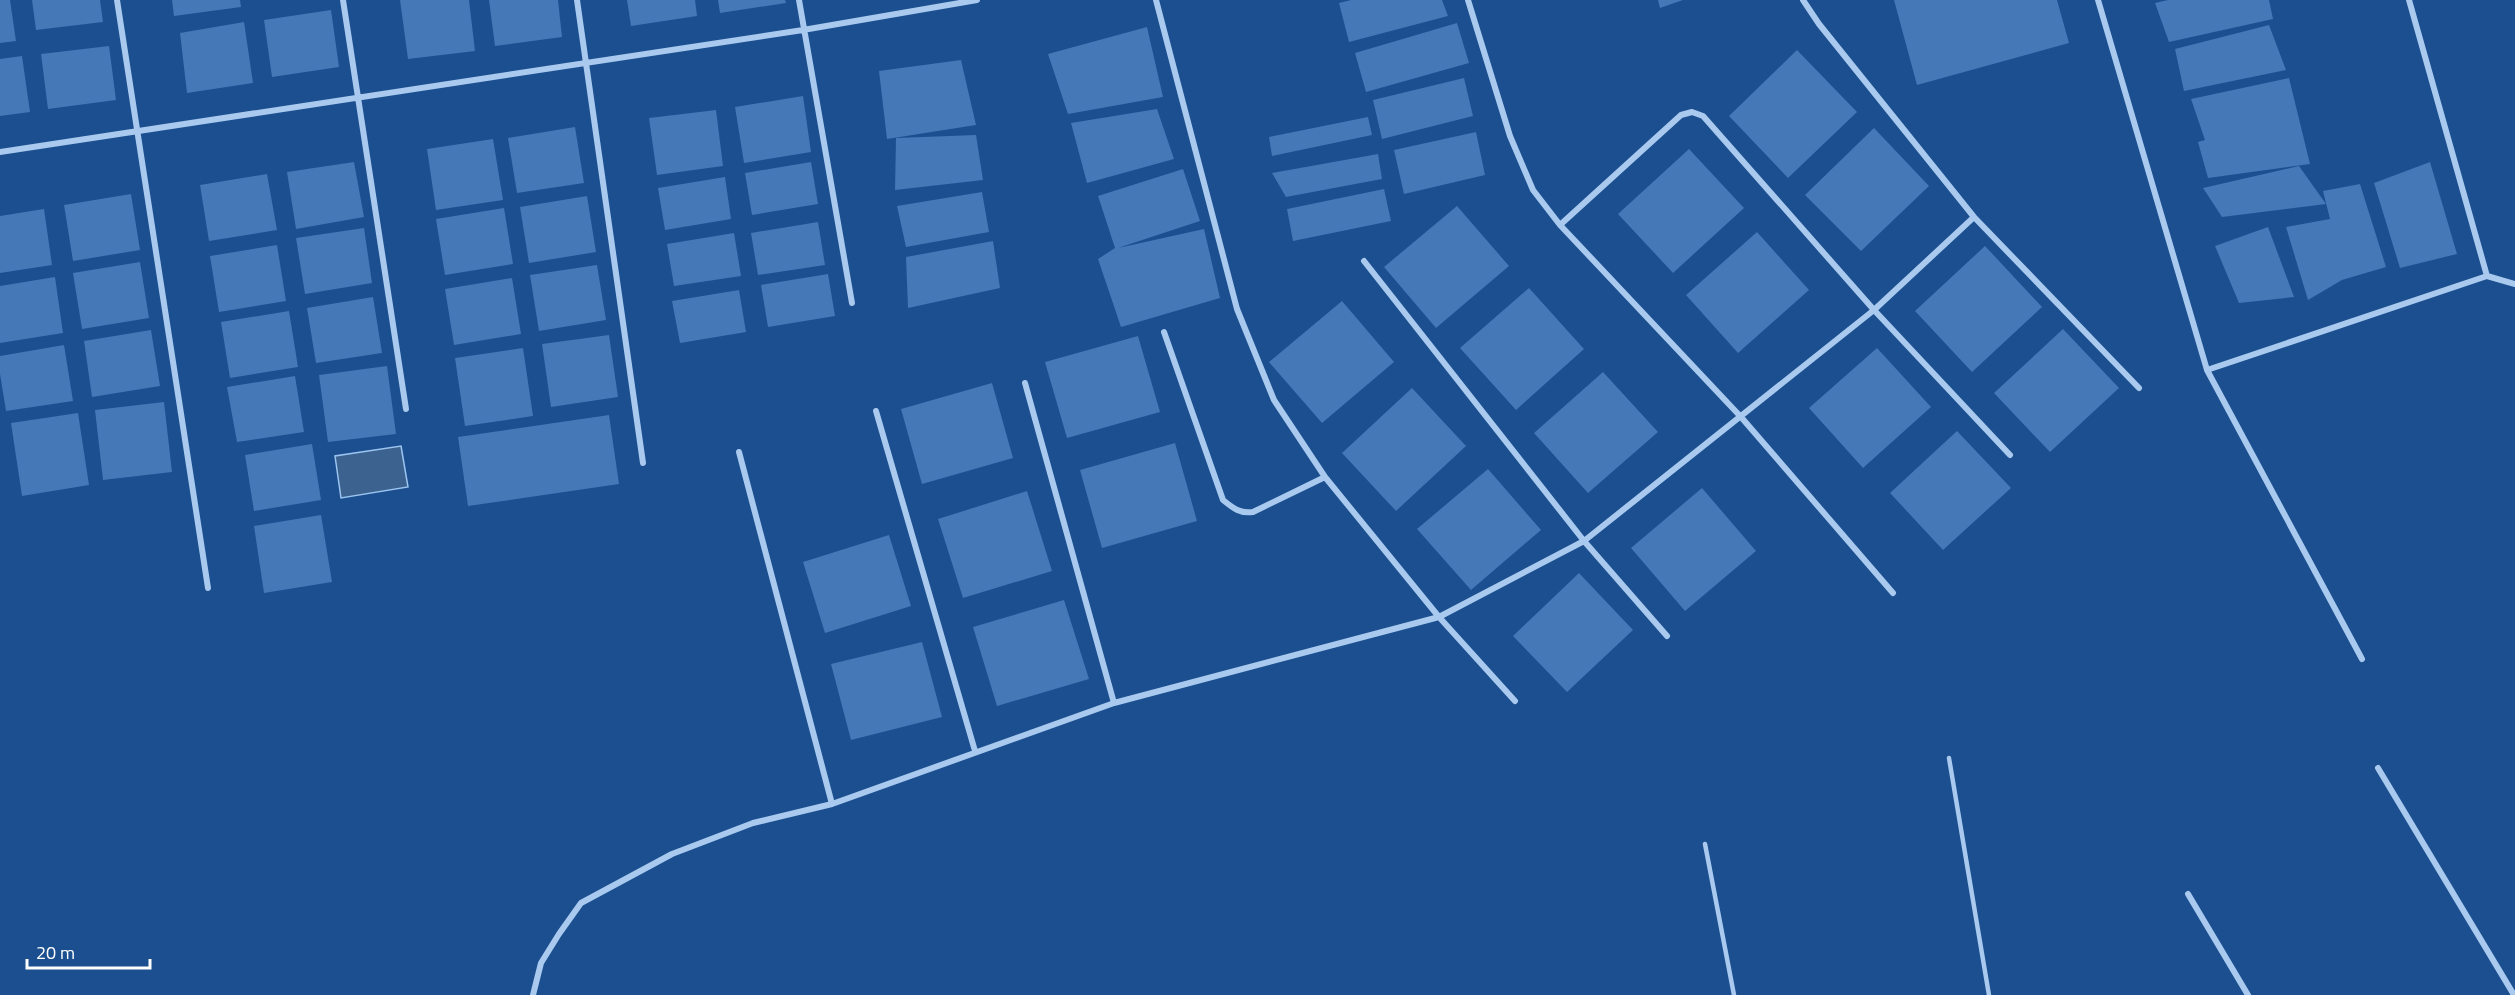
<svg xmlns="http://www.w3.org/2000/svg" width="2515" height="995" font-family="'Titillium Web',sans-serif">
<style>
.water{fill:#3c6290;stroke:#9cc4f0;stroke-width:1.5}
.building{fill:#4478b7}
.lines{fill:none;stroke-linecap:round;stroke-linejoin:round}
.lane{stroke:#a9c9ee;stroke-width:4.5}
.street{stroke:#a9c9ee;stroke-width:6}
</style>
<rect width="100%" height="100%" fill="#1b4f8f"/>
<path class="water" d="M401,446L408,487L341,498L335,456Z"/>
<path class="building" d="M0,0H10L16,41L0,43Z
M32,0H100L103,22L36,30Z
M172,0H240L241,7L174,16Z
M400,0H469L475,51L408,59Z
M489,0H558L562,37L495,46Z
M627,0H695L697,16L631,26Z
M718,0H785L786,3L720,13Z
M1351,0H1442L1448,16L1349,42L1339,3Z
M1658,0H1683L1660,8Z
M1894,0H2057L2069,43L1917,85Z
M2168,0H2269L2273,19L2169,42L2155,3Z
M331,10L339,67L272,77L264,20Z
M244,22L253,83L187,93L180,33Z
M1457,23L1469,63L1366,92L1355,53Z
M2269,25L2286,70L2184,91L2175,49Z
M1147,27L1163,97L1068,114L1048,54Z
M109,46L116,100L48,109L41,54Z
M1797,50L1857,112L1788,178L1729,116Z
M22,56L30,112L0,116V59Z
M961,60L976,125L887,139L879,71Z
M1464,78L1473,116L1382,139L1373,100Z
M2289,78L2310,164L2208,178L2198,142L2205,140L2191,99Z
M803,96L811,152L744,163L735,107Z
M1157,109L1174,159L1087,183L1071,123Z
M716,110L723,166L657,175L649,118Z
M1368,117L1372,135L1272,156L1269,137Z
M575,127L584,183L517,193L508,138Z
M1874,128L1929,186L1861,251L1805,195Z
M1476,132L1485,175L1404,194L1394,150Z
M976,135L983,180L895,190L896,138Z
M493,139L503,200L436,210L427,149Z
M1689,149L1744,208L1673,273L1618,214Z
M1378,154L1382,179L1286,197L1272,173Z
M354,162L364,217L296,229L287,172Z
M811,162L818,204L752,215L745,173Z
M2430,162L2457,254L2400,268L2374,183Z
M2299,166L2326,204L2222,217L2203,188Z
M1183,169L1200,221L1118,248L1204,229L1220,298L1121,327L1098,259L1115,248L1098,196Z
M267,174L277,230L209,241L200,185Z
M725,177L731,219L665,230L658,188Z
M2360,184L2386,267L2342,280L2308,300L2286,227L2330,219L2323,191Z
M1384,189L1391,221L1293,241L1287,209Z
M982,192L989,232L906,247L897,206Z
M131,194L140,250L73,261L64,205Z
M587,196L596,252L529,263L520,207Z
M1457,206L1509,266L1436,328L1384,267Z
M504,208L513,264L445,275L436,219Z
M44,209L52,265L0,273V216Z
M818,222L825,265L758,275L751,233Z
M2268,227L2294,297L2239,303L2215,246Z
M364,228L372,283L305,294L296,238Z
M1757,232L1809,290L1738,353L1686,295Z
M734,233L741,276L674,286L667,244Z
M993,241L1000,288L908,308L906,257Z
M277,245L286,301L219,312L210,256Z
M1985,246L2042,307L1972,372L1915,311Z
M140,262L149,318L82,329L73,273Z
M597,265L606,320L539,331L530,275Z
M828,274L835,316L768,327L761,285Z
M55,277L63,333L0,343V286Z
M512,278L521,334L454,345L445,289Z
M1529,288L1584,349L1516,410L1460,348Z
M739,290L746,332L680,343L672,301Z
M373,297L382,353L316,363L307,308Z
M1342,301L1394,362L1322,423L1269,362Z
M289,311L298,367L230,378L221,322Z
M2063,329L2119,388L2050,452L1994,393Z
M151,330L160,386L92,397L84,341Z
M609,335L618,397L551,407L542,344Z
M1138,336L1160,412L1067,438L1045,362Z
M64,345L73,401L6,411L0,374V356Z
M523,348L533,416L465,426L455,358Z
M1877,348L1931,407L1863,468L1809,408Z
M387,366L396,434L328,442L319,375Z
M1603,372L1658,432L1588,493L1534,433Z
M295,376L304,432L237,442L227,387Z
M992,383L1013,458L922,484L901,409Z
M1412,388L1466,446L1396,511L1342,453Z
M164,402L172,472L103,480L95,410Z
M78,413L89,485L22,496L11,423Z
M609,415L619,484L468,506L458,437Z
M1957,431L2011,488L1943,550L1890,493Z
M1175,443L1197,521L1102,548L1080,470Z
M312,444L321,500L254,511L245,455Z
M1488,469L1541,530L1471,590L1417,529Z
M1702,488L1756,551L1685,611L1631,548Z
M1027,491L1052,571L963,598L938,519Z
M321,515L332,582L264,593L254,526Z
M889,535L911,606L825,633L803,562Z
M1579,573L1633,630L1567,692L1513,636Z
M1064,600L1089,679L997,706L973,627Z
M922,642L942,717L851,740L831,664Z"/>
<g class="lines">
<path class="lane" d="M1949,758L1989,995
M1705,844L1734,995"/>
<path class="street" d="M117,0L208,588
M343,0L406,409
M577,0L643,463
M799,0L852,303
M1156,0L1237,309L1274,400L1325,477L1439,617L1515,701
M1468,0L1510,136L1533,190L1560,225L1741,417L1893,593
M1803,0L1819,24L1974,217L2139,388
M2098,0L2207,370L2362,659
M2409,0L2487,276
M0,152L803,30L977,0
M1560,225L1681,115L1692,112L1703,116L1874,310L2010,455
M1364,261L1584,541L1667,636
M1164,332L1223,500C1233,508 1240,514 1253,512L1325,477
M2207,370L2487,276L2515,284
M1025,383L1114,703
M876,411L975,751
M739,452L832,804
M2378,768L2514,995
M2188,894L2248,995
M533,995L541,963L559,934L581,903L672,854L753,823L832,804L1114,703L1439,617L1584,541L1874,310L1974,217"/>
</g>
<path d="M27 959v9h123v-9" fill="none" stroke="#ffffff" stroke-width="3"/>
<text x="36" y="959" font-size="18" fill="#ffffff" stroke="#1b4f8f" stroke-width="4.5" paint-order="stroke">20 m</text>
</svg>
